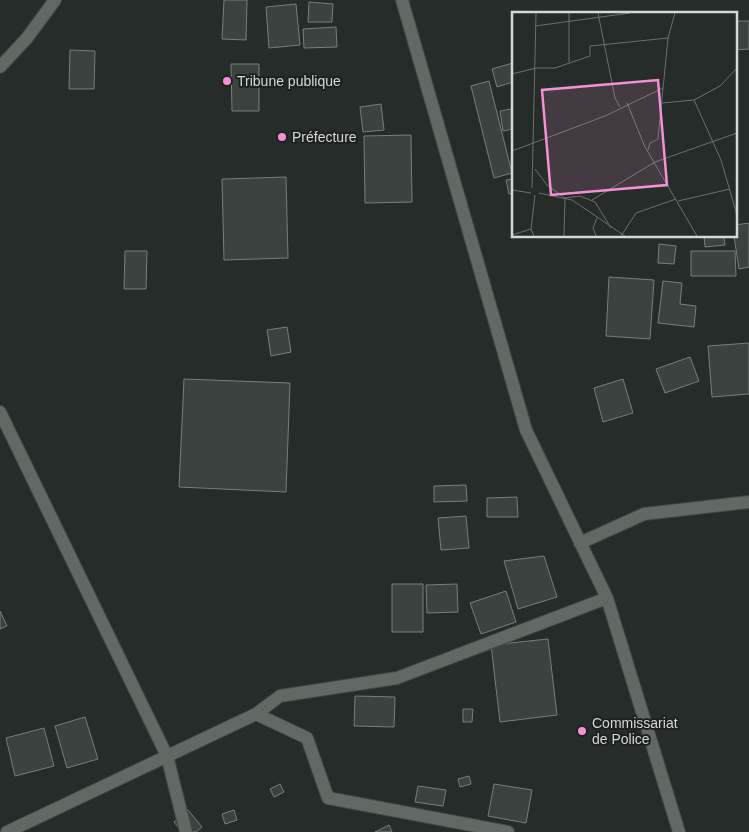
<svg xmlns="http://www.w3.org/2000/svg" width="749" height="832" font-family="Arial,sans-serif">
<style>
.building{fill:#3c423f;stroke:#787f7b}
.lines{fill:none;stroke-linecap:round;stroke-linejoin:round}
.minor-casing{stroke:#424744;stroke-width:14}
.minor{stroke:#626965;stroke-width:12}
.poi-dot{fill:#f491d4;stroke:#1d221f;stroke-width:2}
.labels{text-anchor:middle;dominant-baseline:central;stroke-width:4;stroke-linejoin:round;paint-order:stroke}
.poi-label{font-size:14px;fill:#d4d8d6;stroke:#1d221f;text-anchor:start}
.inset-road{fill:none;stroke:#6c716e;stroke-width:1}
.view{fill:#f491d4;fill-opacity:0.15;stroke:#f491d4;stroke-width:2.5}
.inset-edge{fill:none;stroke:#d4d8d6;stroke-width:2.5}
</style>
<rect width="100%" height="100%" fill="#262c29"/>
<path class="building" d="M224,0H247L246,40L222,39Z
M309,2L333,4L332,22H308Z
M296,4L300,45L269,48L266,7Z
M735,21H749V49L735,50Z
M336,27L337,47L304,48L303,29Z
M70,50L95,51L94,89H69Z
M513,63V82L497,87L492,69Z
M231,64H259V111H232Z
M489,81L512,173L494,178L471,86Z
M381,104L384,130L363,132L360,107Z
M512,109L513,129L503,131L500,111Z
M411,135L412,202L365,203L364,136Z
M286,177L288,258L224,260L222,179Z
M513,179V193L509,194L506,180Z
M749,223V267L739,269L734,236L735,225Z
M704,236H724L725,245L705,247Z
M659,244L676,246L674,264L658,263Z
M125,251H147L146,289H124Z
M691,251H735L736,276H691Z
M609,277L654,280L650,339L606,336Z
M663,281L682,283L680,304L696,306L694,327L658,323Z
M287,327L291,352L271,356L267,330Z
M749,343V394L712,397L708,346Z
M690,357L699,381L665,393L656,369Z
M184,379L290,383L286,492L179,487Z
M623,379L633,413L603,422L594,388Z
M466,485L467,501L434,502V486Z
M517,497L518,517H487V498Z
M466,516L469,548L441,550L438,518Z
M544,556L557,597L518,609L504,561Z
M392,584H423V632H392Z
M457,584L458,612L427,613L426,585Z
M506,591L516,622L481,634L470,603Z
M0,611L7,626L0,629Z
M548,639L557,715L500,722L491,645Z
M355,696L395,697L394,727L354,726Z
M463,709H473L472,722H463Z
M85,717L98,759L67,768L55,726Z
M44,728L54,766L15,776L6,738Z
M469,776L471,784L460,787L458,779Z
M280,784L284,792L274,797L270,789Z
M494,784L532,790L526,823L488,816Z
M418,786L446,790L443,806L415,802Z
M188,810L202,827L196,832H182L174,822Z
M234,810L237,820L225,824L222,814Z
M389,825L392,832H375Z"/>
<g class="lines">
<defs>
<path id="minor" d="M402,0L526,430L607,598L679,832
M0,67L27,38L55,0
M0,412L167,756L186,832
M580,543L644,514L749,502
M256,714L307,738L328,798L508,832
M7,832L256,714L280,696L397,678L607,598"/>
</defs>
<use href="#minor" class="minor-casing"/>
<use href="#minor" class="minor"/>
</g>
<g class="poi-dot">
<circle cx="227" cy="81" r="5"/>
<circle cx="282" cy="137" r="5"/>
<circle cx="582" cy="731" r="5"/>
</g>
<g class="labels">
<g class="poi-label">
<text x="237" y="81">Tribune publique</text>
<text x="292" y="137">Préfecture</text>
<text x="592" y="723">Commissariat<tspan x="592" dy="16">de Police</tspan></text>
</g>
</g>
<g transform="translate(512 12)">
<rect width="225" height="225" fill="#262c29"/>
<path class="inset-road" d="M86,1L103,86L108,95M23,14L118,1M57,50V1M0,62L24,56H43L78,44V34L156,26M182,88L209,148L225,203M115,91L133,135L185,224M150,91L182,88L208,74L225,56M136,138L138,131L146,127L156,26L163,1M0,139L93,104L151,76M23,157L35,173L53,186L68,184L83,190L99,216M20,176L24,1M0,178L19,181M27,181L60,188L113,224M80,188L143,150L225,121M166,189L218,177M0,223L19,217M22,224L19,217L23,183M52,224L53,186M84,224L81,216L85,206M109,224L124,201L164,187"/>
<path class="view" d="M146,68L155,173L39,183L30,78Z"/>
<rect width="225" height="225" class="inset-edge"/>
</g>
</svg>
